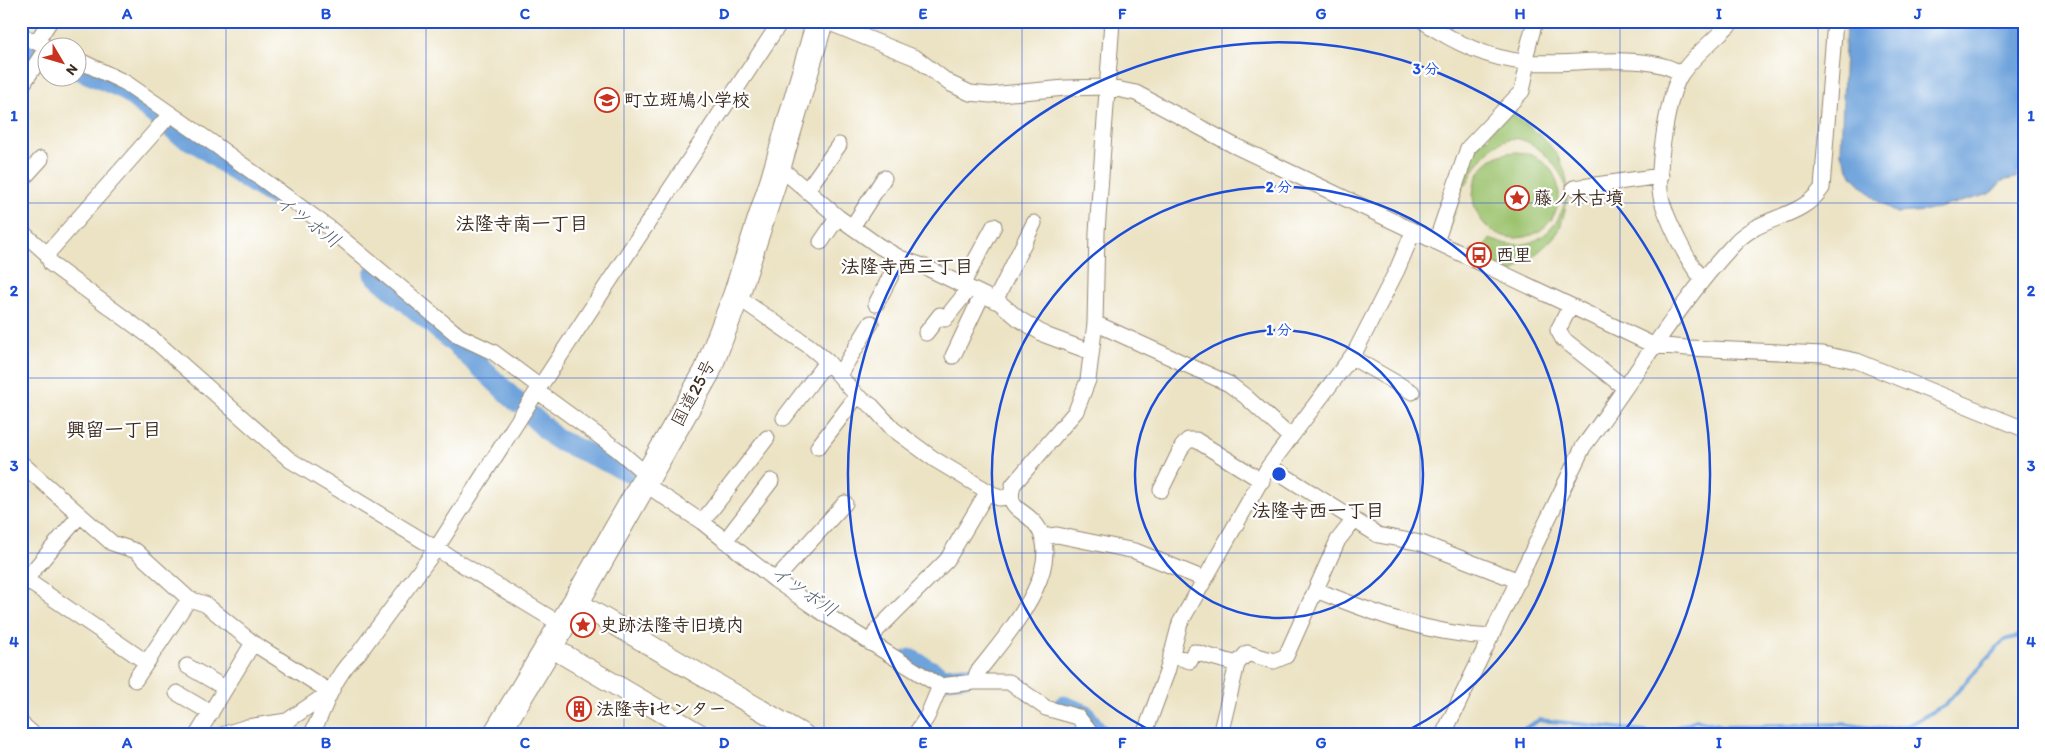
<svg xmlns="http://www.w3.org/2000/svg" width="2045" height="756" font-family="Itim,'Klee One',sans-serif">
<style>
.green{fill:#9cc36e;stroke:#6c7646}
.water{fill:#6ea3db;stroke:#54667c}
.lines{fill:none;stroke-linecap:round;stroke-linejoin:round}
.stream{stroke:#6ea3db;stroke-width:4}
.river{stroke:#6ea3db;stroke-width:21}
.street-casing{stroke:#948671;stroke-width:17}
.secondary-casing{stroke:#948671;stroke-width:22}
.primary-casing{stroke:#948671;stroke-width:24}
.highway-casing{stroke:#948671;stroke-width:28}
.street{stroke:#fff;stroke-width:15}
.secondary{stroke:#fff;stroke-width:20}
.primary{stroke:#fff;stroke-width:22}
.highway{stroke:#fff;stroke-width:26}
.grid{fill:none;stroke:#1d4ed8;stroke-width:1;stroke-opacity:0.55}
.ring{fill:none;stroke:#1d4ed8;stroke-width:2.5}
.labels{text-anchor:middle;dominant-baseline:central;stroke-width:4.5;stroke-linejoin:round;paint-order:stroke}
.poi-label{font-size:18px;font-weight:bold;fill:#3b2a1e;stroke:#fff;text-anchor:start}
.street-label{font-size:18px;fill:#3b2a1e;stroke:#fff}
.water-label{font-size:19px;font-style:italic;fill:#4f5a6a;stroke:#fff}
.neighbourhood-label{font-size:19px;font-weight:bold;fill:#3b2a1e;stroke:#fff}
.centre{fill:#1d4ed8;stroke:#fff;stroke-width:2.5}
.ring-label{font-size:15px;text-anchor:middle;font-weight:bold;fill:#1d4ed8;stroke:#fff;stroke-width:4.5;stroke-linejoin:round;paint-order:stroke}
.neatline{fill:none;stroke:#1d4ed8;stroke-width:2}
.grid-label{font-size:16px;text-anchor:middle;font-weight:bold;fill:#1d4ed8}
</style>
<rect width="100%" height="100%" fill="#fff"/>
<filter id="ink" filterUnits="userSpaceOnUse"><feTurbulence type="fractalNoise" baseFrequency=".02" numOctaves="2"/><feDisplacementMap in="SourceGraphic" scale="10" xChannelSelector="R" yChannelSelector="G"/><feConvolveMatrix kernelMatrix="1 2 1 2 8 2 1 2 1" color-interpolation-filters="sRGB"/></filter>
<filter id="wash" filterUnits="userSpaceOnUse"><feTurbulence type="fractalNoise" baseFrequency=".0096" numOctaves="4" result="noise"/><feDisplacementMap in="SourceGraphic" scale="20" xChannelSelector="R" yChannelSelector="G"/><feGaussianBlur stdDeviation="1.12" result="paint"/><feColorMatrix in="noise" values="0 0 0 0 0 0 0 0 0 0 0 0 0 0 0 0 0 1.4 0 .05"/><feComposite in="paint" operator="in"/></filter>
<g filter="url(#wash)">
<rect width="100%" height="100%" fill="#ece3c4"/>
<path class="green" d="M1511,113C1546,137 1577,163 1565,211C1563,217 1561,227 1558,232C1546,248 1526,261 1512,273L1470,252L1472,249L1481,254L1490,239C1507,246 1525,248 1541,237C1557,227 1571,201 1564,181C1556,162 1526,129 1503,141C1486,149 1474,167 1467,184L1463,185L1446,241L1443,239L1473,152L1484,137L1487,139L1490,136L1488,134Z
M1473 195a43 43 0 1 1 86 0a43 43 0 1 1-86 0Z"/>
<path class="water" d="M1846,21H2024V153L2016,178L2002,181L1990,194L1927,211L1897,213L1876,200L1853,177L1841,153Z"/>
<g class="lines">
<path class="stream" d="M1514,735L1539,720L1637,730L1654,735
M1655,735L1697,720L1723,726L1842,724L1882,729L1909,725L1945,705L2004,640L2024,635"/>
<path class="river" d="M21,44L48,56
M78,69L124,89L177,133L201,146L239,174L280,199
M374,274L458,346L517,402
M533,417L556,439L634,474
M910,659L944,678L965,676
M1064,706L1084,714L1100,735"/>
</g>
</g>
<g filter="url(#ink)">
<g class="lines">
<defs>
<path id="street" d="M825,21L916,58L949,83L970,93L990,95L1065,88L1106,87L1136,93L1233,145L1653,345L1687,348L1823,354L1857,361L2024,429
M1423,21C1453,42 1487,58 1524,62C1564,67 1649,50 1681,74
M21,35L48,48
M37,41L50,21
M78,60L126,83L214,144L328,227L459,336L493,352L540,387
M1524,62L1535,21
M21,87L47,47
M778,166L838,217L879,246L900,258L923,266L1000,303L1019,319L1045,335L1091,352
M21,181L41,159
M1574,188L1661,176
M807,190L839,145
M852,227L884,178
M21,231L47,254L51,264L153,339L290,460L562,625
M821,242L838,217
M1436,242L1468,148L1522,91L1528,62
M47,254L166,119L167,112
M1703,279C1689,266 1662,211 1660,191C1658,165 1667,98 1680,76C1690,59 1718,36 1733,21
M962,285L994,226
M736,296L809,346L827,361L857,396L872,406L893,429L934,459L999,498L1010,497
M995,301L1034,223
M876,304L900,258
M1570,307L1558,330L1563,339L1625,388
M1095,323L1229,384L1245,396L1290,437
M926,333L940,315L945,319L969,289
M953,356L982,295
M1351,357L1412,392
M839,375L871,323
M537,391L618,450L647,475
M784,418L827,361
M818,447L857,396
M21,463L112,543L136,551L189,599L205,604L253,643L330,692L287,721L247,727L222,735
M1269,466L1378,535L1421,543L1519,581
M648,486L702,522L775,580L820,611L940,686L974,682H1009L1046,708L1078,717L1092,735
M1161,490L1182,447L1188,440H1196L1262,481
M702,522L767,438
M1042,537L1057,535L1135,551L1204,579
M725,541L771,481
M25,579L146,662
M775,580L845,503
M21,585L80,515
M1316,590C1373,613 1429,634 1491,637
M870,643L877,630L947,560L988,491
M1171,655L1190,661L1194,652L1237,664
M187,666L225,688
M135,680L189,599
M974,682L977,673C1002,640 1073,564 1033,521C1019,507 1007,509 1013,485L1076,411L1088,380L1095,323L1097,232L1112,21
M177,693L211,713
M197,735L253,643
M311,735C326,707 333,675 358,654L436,549L537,391L781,21
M915,735L927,717L940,686
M1144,735L1167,672L1180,623L1269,466L1355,352L1397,270L1413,232
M1220,735L1237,664L1247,653L1274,661L1286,656L1338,540L1353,521
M1443,735L1583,447C1634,379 1676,306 1734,244C1760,215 1800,220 1822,188L1835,21"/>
<path id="secondary" d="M576,602L804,735
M549,646L701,735"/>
<path id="primary" d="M21,728L29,735"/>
<path id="highway" d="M496,735L576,602L707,372L736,296L774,179L820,21"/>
</defs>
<use href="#street" class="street-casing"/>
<use href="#secondary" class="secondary-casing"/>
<use href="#primary" class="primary-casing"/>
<use href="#highway" class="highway-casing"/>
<use href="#street" class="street"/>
<use href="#secondary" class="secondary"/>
<use href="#primary" class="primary"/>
<use href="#highway" class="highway"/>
</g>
</g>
<path class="grid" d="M226,21V735M426,21V735M624,21V735M824,21V735M1022,21V735M1222,21V735M1420,21V735M1620,21V735M1818,21V735M21,203H2024M21,378H2024M21,553H2024"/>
<g class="ring">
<circle cx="1279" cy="474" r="144"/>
<path d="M1158 734A287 287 0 1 1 1400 734"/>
<path d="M935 733A431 431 0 1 1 1623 733"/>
</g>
<defs>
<symbol id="school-ring" viewBox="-11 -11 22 22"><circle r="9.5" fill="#fff" stroke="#c8321e" stroke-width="1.5"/><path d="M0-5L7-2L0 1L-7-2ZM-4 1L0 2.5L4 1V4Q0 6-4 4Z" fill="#c8321e"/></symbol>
<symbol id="sight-ring" viewBox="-11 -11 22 22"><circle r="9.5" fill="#fff" stroke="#c8321e" stroke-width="1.5"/><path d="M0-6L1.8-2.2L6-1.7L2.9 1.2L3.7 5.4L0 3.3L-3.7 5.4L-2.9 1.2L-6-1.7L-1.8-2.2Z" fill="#c8321e"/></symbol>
<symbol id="bus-ring" viewBox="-11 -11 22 22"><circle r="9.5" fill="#fff" stroke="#c8321e" stroke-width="1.5"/><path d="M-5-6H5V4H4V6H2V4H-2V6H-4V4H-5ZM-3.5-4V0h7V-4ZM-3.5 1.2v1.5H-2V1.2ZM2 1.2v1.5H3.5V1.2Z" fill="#c8321e"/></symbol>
<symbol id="building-ring" viewBox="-11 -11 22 22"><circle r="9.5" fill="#fff" stroke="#c8321e" stroke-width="1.5"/><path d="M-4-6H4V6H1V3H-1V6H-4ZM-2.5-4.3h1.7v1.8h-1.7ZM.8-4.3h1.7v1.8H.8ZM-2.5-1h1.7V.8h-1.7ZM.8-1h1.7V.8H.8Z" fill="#c8321e"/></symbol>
</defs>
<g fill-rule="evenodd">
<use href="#school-ring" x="593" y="86" width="28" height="28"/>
<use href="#sight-ring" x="1503" y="184" width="28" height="28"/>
<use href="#bus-ring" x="1465" y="241" width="28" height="28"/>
<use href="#sight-ring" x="569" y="611" width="28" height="28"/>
<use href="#building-ring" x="565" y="695" width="28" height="28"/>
</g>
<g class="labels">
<g class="poi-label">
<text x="624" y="100">町立斑鳩小学校</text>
<text x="1534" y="198">藤ノ木古墳</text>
<text x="1496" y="255">西里</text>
<text x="600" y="625">史跡法隆寺旧境内</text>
<text x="596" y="709">法隆寺iセンター</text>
</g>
<g class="street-label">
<text transform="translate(693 393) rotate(-62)">国道25号</text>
</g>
<g class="water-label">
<text transform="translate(308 221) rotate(36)">イツボ川</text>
<text transform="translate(804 591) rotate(34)">イツボ川</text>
</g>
<g class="neighbourhood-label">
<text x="522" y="223">法隆寺南一丁目</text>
<text x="907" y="266">法隆寺西三丁目</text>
<text x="114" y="429">興留一丁目</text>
<text x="1318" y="510">法隆寺西一丁目</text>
</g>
</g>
<circle cx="1279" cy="474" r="8" class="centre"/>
<g class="ring-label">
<text x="1426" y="74">3 分</text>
<text x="1279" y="192">2 分</text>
<text x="1279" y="335">1 分</text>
</g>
<rect width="2045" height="756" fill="none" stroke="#fff" stroke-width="55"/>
<g transform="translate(62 62) rotate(128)"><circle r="24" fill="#ffffff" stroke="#b1aaa5"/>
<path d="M0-4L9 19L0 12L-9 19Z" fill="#c8321e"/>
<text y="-8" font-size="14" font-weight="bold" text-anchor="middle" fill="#3b2a1e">N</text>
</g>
<rect x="28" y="28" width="1990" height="700" class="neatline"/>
<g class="grid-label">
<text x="127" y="19">A</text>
<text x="326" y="19">B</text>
<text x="525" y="19">C</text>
<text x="724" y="19">D</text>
<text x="923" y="19">E</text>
<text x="1122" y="19">F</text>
<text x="1321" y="19">G</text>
<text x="1520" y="19">H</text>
<text x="1719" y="19">I</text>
<text x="1918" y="19">J</text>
<text x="14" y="121">1</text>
<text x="2031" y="121">1</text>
<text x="14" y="296">2</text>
<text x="2031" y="296">2</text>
<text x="14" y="471">3</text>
<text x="2031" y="471">3</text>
<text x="14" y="647">4</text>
<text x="2031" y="647">4</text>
<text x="127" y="748">A</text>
<text x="326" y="748">B</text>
<text x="525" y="748">C</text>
<text x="724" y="748">D</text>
<text x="923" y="748">E</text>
<text x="1122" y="748">F</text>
<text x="1321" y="748">G</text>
<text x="1520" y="748">H</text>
<text x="1719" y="748">I</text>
<text x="1918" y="748">J</text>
</g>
</svg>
